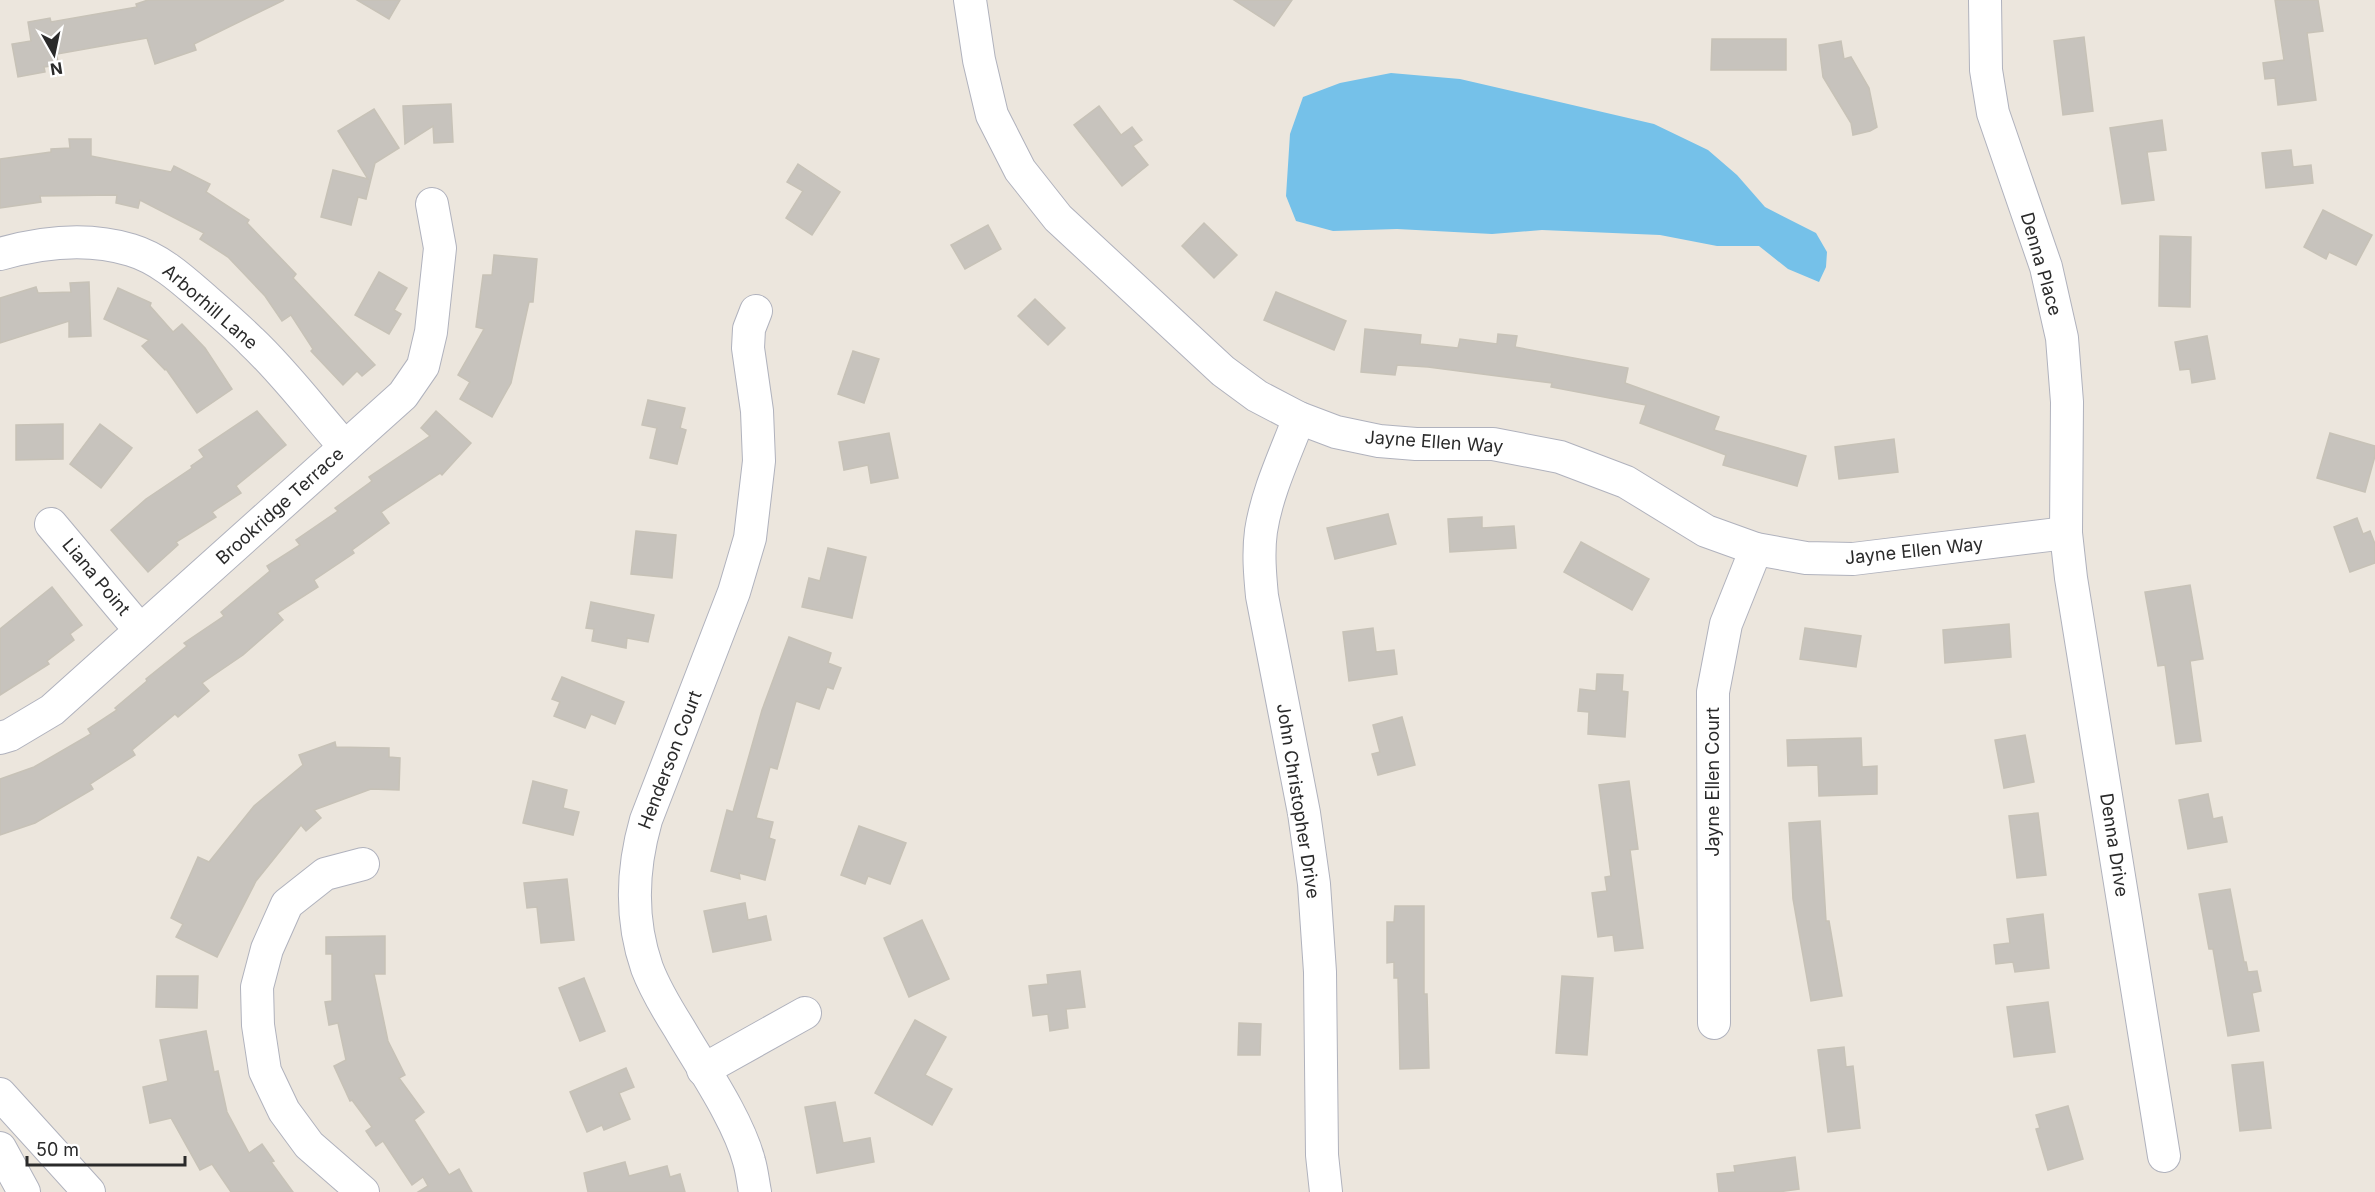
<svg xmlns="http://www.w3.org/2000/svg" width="2375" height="1192" viewBox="0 0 2375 1192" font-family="Inter,sans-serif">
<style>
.water{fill:#75c1e9}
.building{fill:#c7c3bd;stroke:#c7c2b7;stroke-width:1.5}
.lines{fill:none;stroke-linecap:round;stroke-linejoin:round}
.minor-casing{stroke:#b0b2bd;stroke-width:34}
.minor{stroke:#fff;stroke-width:32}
.labels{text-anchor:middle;stroke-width:5;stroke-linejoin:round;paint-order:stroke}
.street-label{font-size:18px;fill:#2a2a2a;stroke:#fff}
</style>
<rect width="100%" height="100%" fill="#ece6dd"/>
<path class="water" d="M1391,73L1460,79L1654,124L1708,150L1737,175L1765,207L1816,233L1827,252L1826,267L1819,282L1788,269L1759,246H1717L1660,235L1542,230L1492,234L1397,229L1333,231L1296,221L1286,196L1290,134L1303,97L1340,83Z"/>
<g class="building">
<path d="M148,0H284L194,44L196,50L155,64L147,38L57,54L58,65L44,67L45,72L18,77L12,44L31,41L28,22L50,18L51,22L137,7L136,4Z"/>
<path d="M357,0H400L389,19Z"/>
<path d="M1234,0H1292L1274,26Z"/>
<path d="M2275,0H2318L2323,31L2307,33L2316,100L2278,105L2275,78L2265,79L2263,63L2284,60Z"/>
<path d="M2084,37L2093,111L2063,115L2054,41Z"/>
<path d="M1712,39H1786V70H1711Z"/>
<path d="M1841,41L1844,59L1851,57L1869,88L1877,127L1870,131L1853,135L1851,123L1823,77L1819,45Z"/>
<path d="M451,104L453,142L434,143L433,126L405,144L403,106Z"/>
<path d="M1099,106L1121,135L1132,127L1142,140L1133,146L1148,165L1122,186L1074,125Z"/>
<path d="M374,109L399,148L375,163L366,199L358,197L351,225L321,217L333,170L368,179L338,131Z"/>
<path d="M2162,120L2166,150L2147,152L2154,200L2122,204L2110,128Z"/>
<path d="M69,139H91V156L171,172L174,166L210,184L206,192L249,220L247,223L296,274L293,278L375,365L362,376L357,371L343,385L311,351L313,349L291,315L282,321L265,296L228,257L200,239L204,233L140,200L138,208L116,203L117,195L40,196L41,202L0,208V159L51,152V149L70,148Z"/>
<path d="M2291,150L2293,167L2311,165L2313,183L2266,188L2262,153Z"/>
<path d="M798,164L840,192L812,235L786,218L803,191L787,182Z"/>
<path d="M2323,210L2372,235L2356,265L2329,252L2326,259L2304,247Z"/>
<path d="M1204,223L1237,255L1214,278L1182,246Z"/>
<path d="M988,225L1001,249L965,269L951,245Z"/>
<path d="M2160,236L2191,237L2190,307L2159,306Z"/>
<path d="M494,255L537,259L533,302H529L511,383L492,417L460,399L470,382L458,375L484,329L476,327L483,275H492Z"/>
<path d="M379,272L407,288L394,310L401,314L389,334L355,315Z"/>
<path d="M89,282L91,336L69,337V321L0,343V298L36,287L38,293L71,292L70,283Z"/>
<path d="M118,288L151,303L150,306L173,332L182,324L205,348L232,389L197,413L166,369L165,370L142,346L149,340L104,319Z"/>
<path d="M1276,292L1346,321L1334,350L1264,320Z"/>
<path d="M1035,299L1065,328L1048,345L1018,316Z"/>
<path d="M1365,329L1421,335L1420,344L1458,348L1460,339L1497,344L1498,334L1517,336L1515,347L1628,368L1625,383L1719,417L1714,430L1806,456L1797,486L1723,465L1726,455L1640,423L1646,405L1551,387L1552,383L1428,367L1397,365L1395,375L1361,372Z"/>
<path d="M2207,336L2215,379L2192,383L2190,369L2180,370L2175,342Z"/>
<path d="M853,351L879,359L864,403L838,394Z"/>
<path d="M648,400L685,408L680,428L686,430L677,464L650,458L657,428L642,425Z"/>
<path d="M257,411L286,445L236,486L241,493L212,512L216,517L176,542L178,545L148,572L111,530L146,499L192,468L191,466L204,457L199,450Z"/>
<path d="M436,411L471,443L442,475L440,473L381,512L389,523L352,550L354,553L314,580L318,587L277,613L283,620L243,655L202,683L209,691L178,717L175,714L132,750L135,755L90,784L93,789L35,823L0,835V779L34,767L91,734L88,729L117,710L115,708L147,681L146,679L187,646L184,643L224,616L221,612L270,571L267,566L300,545L296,540L338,511L335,508L372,481L369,477L430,436L421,428Z"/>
<path d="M63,424V459L16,460V425Z"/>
<path d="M100,424L132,448L101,488L70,464Z"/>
<path d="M889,433L898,478L871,483L868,465L844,470L839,442Z"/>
<path d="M2330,433L2375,446V456L2365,492L2317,478Z"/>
<path d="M1894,439L1898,472L1839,479L1835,447Z"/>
<path d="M1388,514L1396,544L1335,559L1327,528Z"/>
<path d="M1482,517V528L1514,526L1516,548L1450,552L1448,519Z"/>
<path d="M2357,518L2363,534L2370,531L2375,544V563L2350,572L2334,527Z"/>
<path d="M636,531L676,535L672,578L631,574Z"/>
<path d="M1581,542L1649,579L1632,610L1564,572Z"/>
<path d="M828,548L866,557L852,618L802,607L809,578L820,581Z"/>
<path d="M2190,585L2203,659L2190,661L2201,741L2176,744L2165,665L2158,666L2145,592Z"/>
<path d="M52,587L82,625L70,634L74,640L47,661L49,664L0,695V629Z"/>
<path d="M591,602L654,615L648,642L627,638L626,648L592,641L594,629L586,628Z"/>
<path d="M2009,624L2011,657L1945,663L1943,630Z"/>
<path d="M1373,628L1376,652L1394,650L1397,674L1349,681L1343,632Z"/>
<path d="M1805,628L1861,636L1856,667L1800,659Z"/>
<path d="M789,637L831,653L828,663L841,668L833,689L827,687L819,709L796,701L777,769L770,767L756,818L773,822L769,838L775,840L765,880L739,873L740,879L711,871L727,810L733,812L762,710Z"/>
<path d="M1597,674L1623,675L1622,691L1628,692L1625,737L1588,734L1589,712L1578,711L1580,689L1596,691Z"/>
<path d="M562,677L624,702L615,724L591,714L585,728L554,716L560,702L552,699Z"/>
<path d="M1402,717L1415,765L1378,775L1372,754L1380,752L1373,725Z"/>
<path d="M2025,735L2034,782L2004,788L1995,740Z"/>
<path d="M1861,738L1862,767L1877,766V794L1819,796L1818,765L1788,766L1787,740Z"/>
<path d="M335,742L336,747L389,748V757L400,758L399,790L371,789L314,810L321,818L306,831L301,825L256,881L217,957L176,937L183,924L171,918L198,857L209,862L254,806L303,765L299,755Z"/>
<path d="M533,781L567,790L563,808L579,812L573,835L523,823Z"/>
<path d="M1629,781L1638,849L1630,850L1643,948L1615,951L1613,935L1598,937L1592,893L1607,891L1605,877L1611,876L1599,785Z"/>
<path d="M2208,794L2213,819L2222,817L2227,842L2188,849L2179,800Z"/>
<path d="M2038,813L2046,875L2017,878L2009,816Z"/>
<path d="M1820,821L1826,921H1829L1842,996L1811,1001L1793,899L1789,823Z"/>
<path d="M859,826L906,843L890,884L868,876L865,884L841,875Z"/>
<path d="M567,879L574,940L541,943L537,907L527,908L524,883Z"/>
<path d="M2230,889L2244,962H2246L2248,972L2257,971L2261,991L2252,993L2259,1031L2228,1036L2213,949H2209L2199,894Z"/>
<path d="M745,903L748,920L766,916L771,940L713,952L704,911Z"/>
<path d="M1395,906H1424V994H1427L1429,1068L1400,1069L1398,978H1394V962L1387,963V922H1394Z"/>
<path d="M2043,914L2049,968L2015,972L2013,962L1996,964L1994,945L2010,943L2007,919Z"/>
<path d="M922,920L949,979L909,997L884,938Z"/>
<path d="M385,936V974H374L388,1041L405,1075L399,1078L424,1112L414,1120L449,1175L459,1169L472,1192H418L428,1186L423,1177L412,1185L383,1141L376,1146L366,1131L372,1127L352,1100L350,1101L334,1066L346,1060L338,1023L329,1025L325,1002L332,1001V954H326V937Z"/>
<path d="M1080,971L1085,1007L1066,1009L1068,1028L1050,1031L1048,1014L1033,1016L1029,986L1048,984L1047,975Z"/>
<path d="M157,976H198L197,1008L156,1007Z"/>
<path d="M1562,976L1593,978L1587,1055L1556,1053Z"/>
<path d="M584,978L605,1031L580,1041L559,988Z"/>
<path d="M2048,1002L2055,1052L2014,1057L2007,1007Z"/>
<path d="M915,1020L946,1037L925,1075L952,1089L932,1125L875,1093Z"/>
<path d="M1239,1023L1261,1024L1260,1055H1238Z"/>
<path d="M206,1031L214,1072L218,1071L227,1112L249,1153L262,1144L274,1161L271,1162L293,1192H231L212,1164L200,1170L171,1118L150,1123L143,1087L168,1081L160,1040Z"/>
<path d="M1844,1047L1846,1067L1853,1066L1860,1128L1828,1132L1818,1050Z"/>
<path d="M2263,1062L2271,1128L2240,1131L2232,1065Z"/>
<path d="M626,1068L634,1087L619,1093L630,1119L604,1130L602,1125L587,1132L570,1092Z"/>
<path d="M835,1102L843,1143L870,1138L874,1162L817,1173L805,1107Z"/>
<path d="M2068,1106L2083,1159L2048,1170L2036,1129L2040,1128L2036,1115Z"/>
<path d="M1795,1157L1799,1189L1778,1192H1719L1717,1174L1735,1172L1734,1166Z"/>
<path d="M625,1162L629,1176L667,1166L670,1177L680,1174L685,1192H588L584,1173Z"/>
</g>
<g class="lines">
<defs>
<g id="minor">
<path d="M970,0L979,60L992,115L1020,170L1058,218L1223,371L1257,396L1299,418L1336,432L1379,441L1416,444H1493L1560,457L1626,482L1706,531L1756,549L1806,558L1853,559L2066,533"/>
<path d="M1985,0L1986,70L1993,113L2046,267L2062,338L2067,402L2066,533L2071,578L2164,1156"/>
<path d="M0,254C42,242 89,237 131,250C161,259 184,281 207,301C222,314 237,327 251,341C285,373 314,412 345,447"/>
<path d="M1299,418C1285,455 1267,492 1261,531C1258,553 1260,575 1262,596L1304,813L1314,884L1320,972L1322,1155L1326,1192"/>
<path d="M51,524L140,630"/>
<path d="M0,738L10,735L52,710L403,395L423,366L431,332L440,248L432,204"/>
<path d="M1714,1023L1713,692L1726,624L1756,549"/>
<path d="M703,1070L805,1013"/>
<path d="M0,1094L89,1192"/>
<path d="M0,1148L24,1192"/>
<path d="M363,1192L309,1145L284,1111L265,1071L258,1025L257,987L267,949L287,904L325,874L363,864"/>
<path d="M755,1192C753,1182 752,1171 749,1161C738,1119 701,1066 679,1028C667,1009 655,989 647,968C630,919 632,869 646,820L734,592L750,538L759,461L757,411L748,348L749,329L756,311"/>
</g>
</defs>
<use href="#minor" class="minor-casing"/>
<use href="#minor" class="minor"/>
</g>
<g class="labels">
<g class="street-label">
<text transform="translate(2041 264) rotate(74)" y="6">Denna Place</text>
<text transform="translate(210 307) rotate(41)" y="6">Arborhill Lane</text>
<text transform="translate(1434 442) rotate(4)" y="6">Jayne Ellen Way</text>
<text transform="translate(280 506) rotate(-42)" y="6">Brookridge Terrace</text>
<text transform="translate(1914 551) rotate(-6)" y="6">Jayne Ellen Way</text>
<text transform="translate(96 577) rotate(50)" y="6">Liana Point</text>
<text transform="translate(670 760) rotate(-69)" y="6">Henderson Court</text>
<text transform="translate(1713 782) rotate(-90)" y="6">Jayne Ellen Court</text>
<text transform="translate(1298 801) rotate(81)" y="6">John Christopher Drive</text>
<text transform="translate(2114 845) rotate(81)" y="6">Denna Drive</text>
</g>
</g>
<g transform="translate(54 54) rotate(171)" stroke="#ffffff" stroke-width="4.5" paint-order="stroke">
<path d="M0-4.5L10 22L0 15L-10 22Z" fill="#2a2a2a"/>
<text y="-9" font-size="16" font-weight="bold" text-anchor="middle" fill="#2a2a2a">N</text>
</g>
<path d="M27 1156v9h158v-9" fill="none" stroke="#2a2a2a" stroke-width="3"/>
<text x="36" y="1156" font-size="18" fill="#2a2a2a" stroke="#ffffff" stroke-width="4.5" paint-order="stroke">50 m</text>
</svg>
